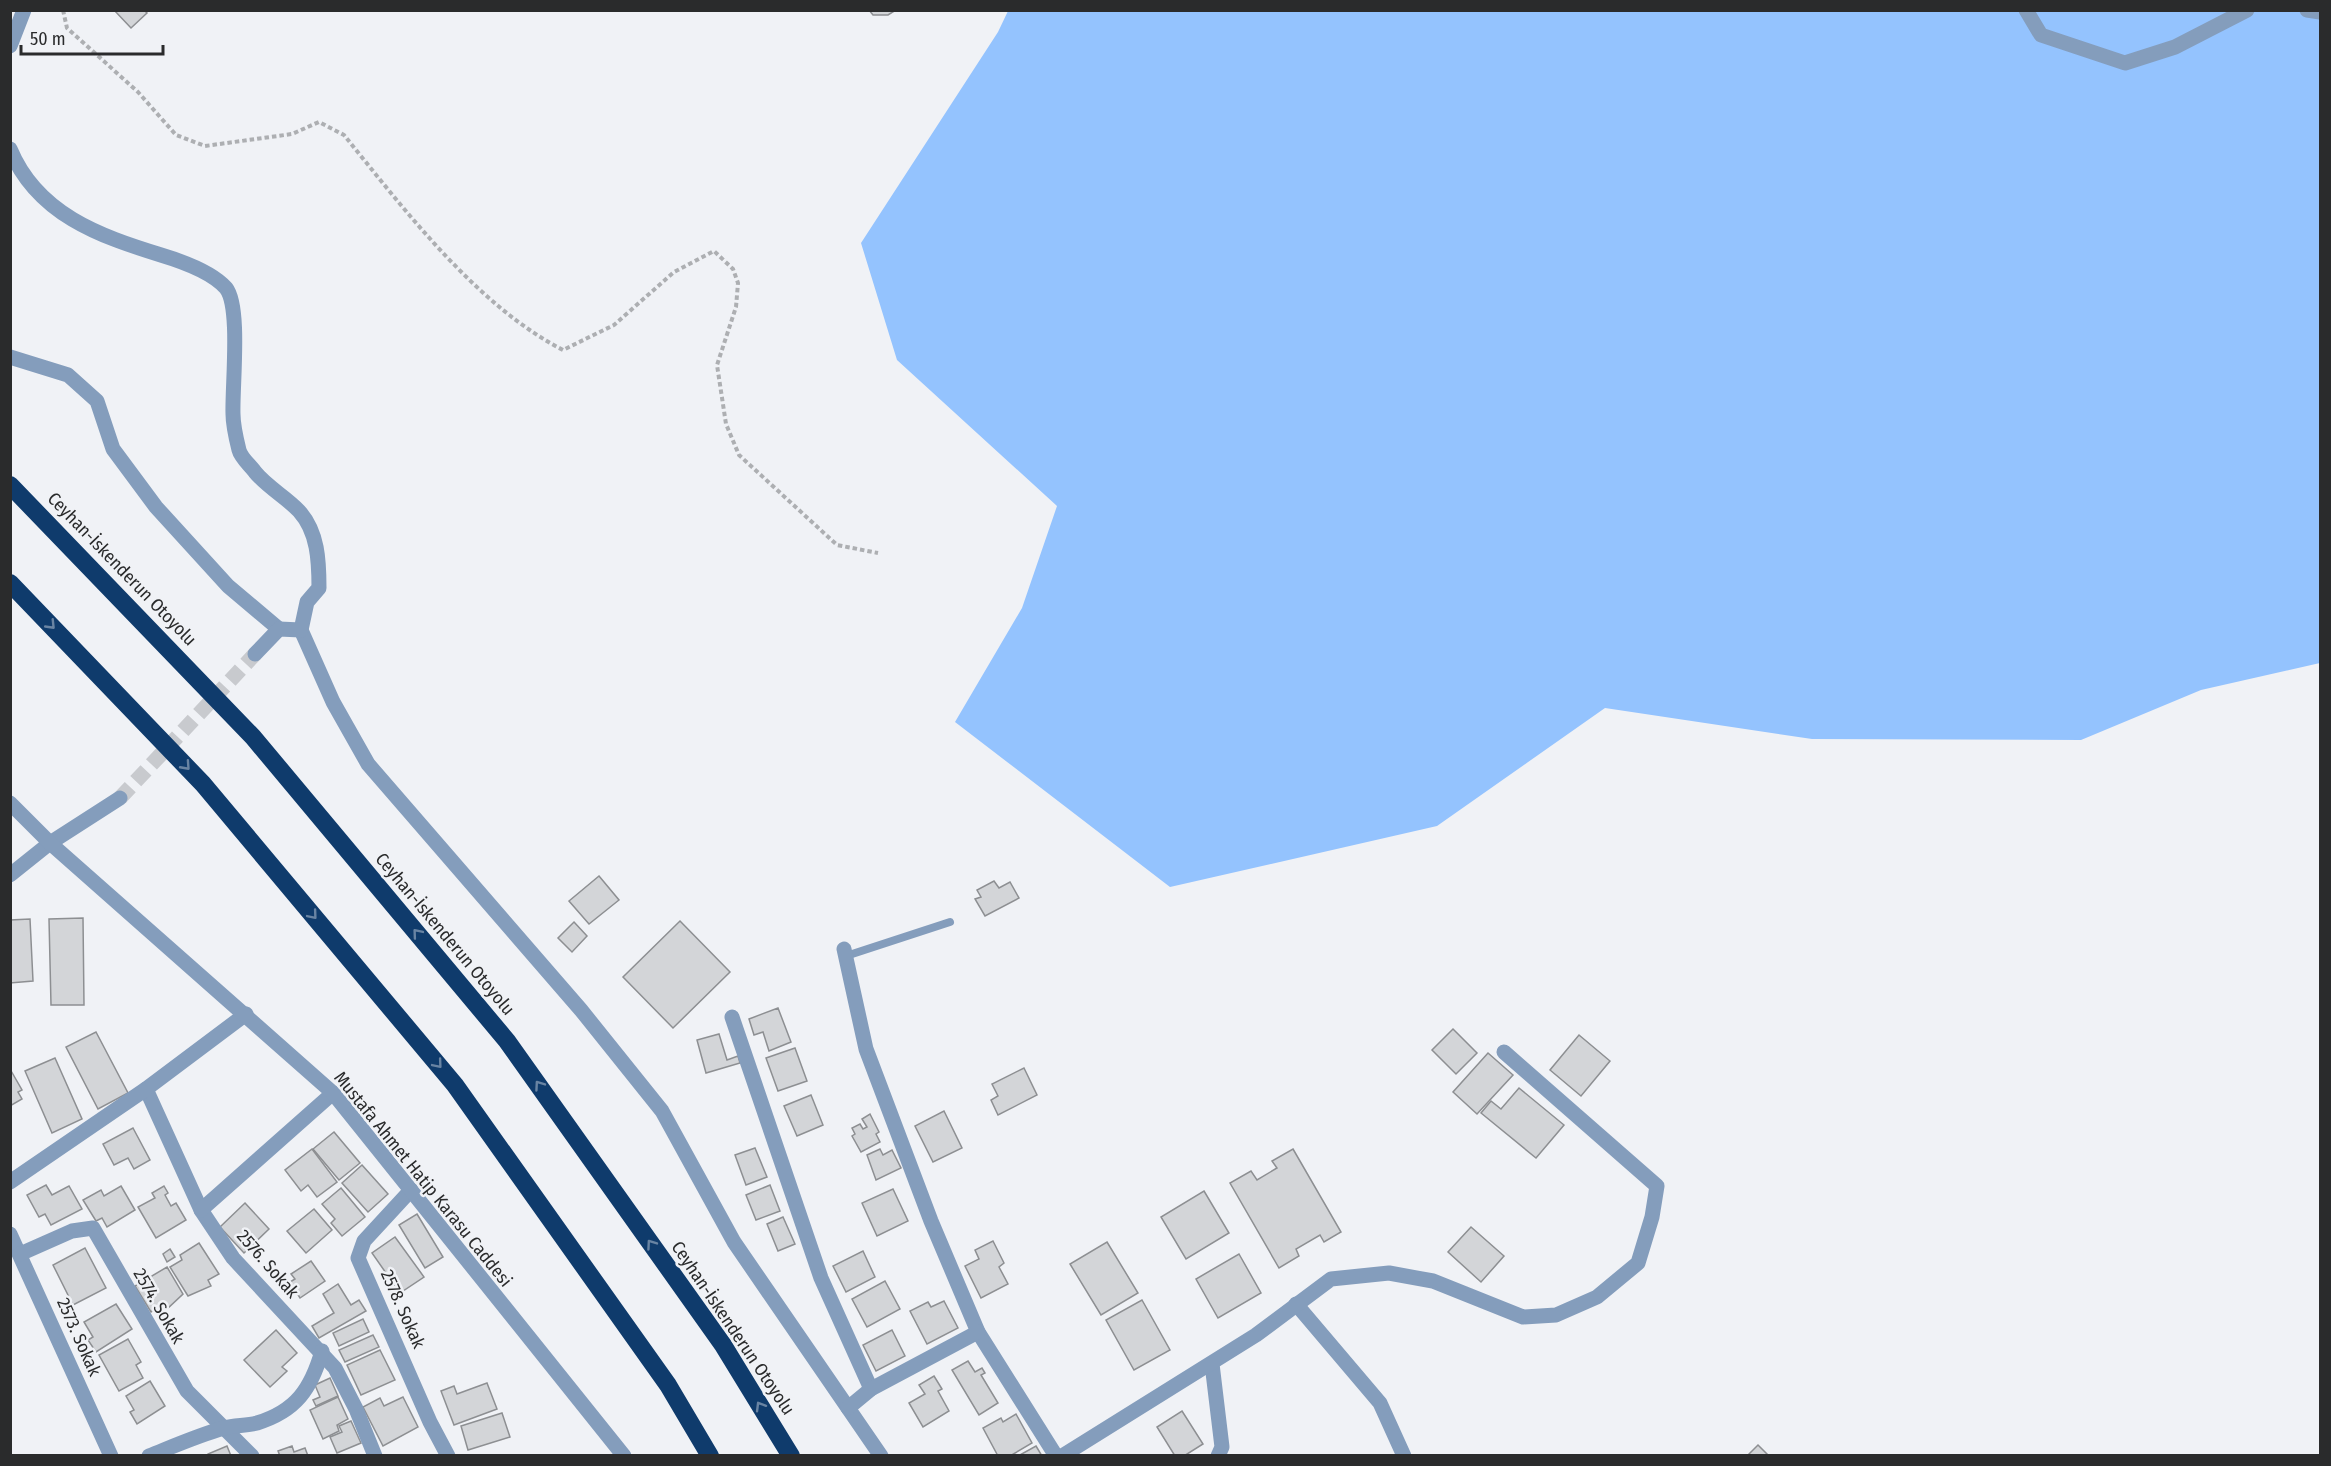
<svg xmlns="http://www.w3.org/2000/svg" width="2331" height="1466" viewBox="0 0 2331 1466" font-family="'Fira Sans Condensed',sans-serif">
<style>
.forest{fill:#94c3fe}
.building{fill:#d3d5d8;stroke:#8d8f92;stroke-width:1.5}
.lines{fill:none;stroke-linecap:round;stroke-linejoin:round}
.minor-tunnel{stroke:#c8cace;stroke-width:15;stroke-dasharray:15 8;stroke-linecap:butt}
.path{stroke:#adafb2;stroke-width:4;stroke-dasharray:4.5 3;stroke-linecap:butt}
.service{stroke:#849dbc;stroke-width:8}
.minor{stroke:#849dbc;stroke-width:15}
.tertiary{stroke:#849dbc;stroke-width:15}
.motorway{stroke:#0f3b6c;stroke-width:18}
.oneway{stroke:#6984a3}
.labels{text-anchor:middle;stroke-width:5;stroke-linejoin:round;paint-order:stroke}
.street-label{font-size:18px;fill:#2a2b2c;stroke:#f0f2f6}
</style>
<rect width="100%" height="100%" fill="#f0f2f6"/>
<path class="forest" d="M1008,11H2320V663L2201,690L2081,740L1812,739L1605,708L1437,826L1170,887L955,722L1022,608L1057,506L897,360L861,243L998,32Z"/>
<g class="building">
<path d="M114,10H144L147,13L131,28Z"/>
<path d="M869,10H896L888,15H873Z"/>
<path d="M599,876L619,900L589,924L569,901Z"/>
<path d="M994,881L999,888L1010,882L1019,898L985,916L975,899L981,897L977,890Z"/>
<path d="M83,918L84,1005H51L49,919Z"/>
<path d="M30,919L33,981L10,983V920Z"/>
<path d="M680,921L730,972L673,1028L623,977Z"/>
<path d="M574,922L587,936L572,952L558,938Z"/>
<path d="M778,1008L791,1042L769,1051L763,1032L754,1035L749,1019Z"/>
<path d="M1453,1029L1477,1053L1456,1074L1432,1050Z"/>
<path d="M96,1032L128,1093L98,1109L66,1047Z"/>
<path d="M719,1034L727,1060L738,1056L740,1063L706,1073L697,1040Z"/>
<path d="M1579,1035L1610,1061L1581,1096L1550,1070Z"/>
<path d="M795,1048L807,1081L778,1091L766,1058Z"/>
<path d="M1488,1053L1513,1075L1477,1114L1453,1092Z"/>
<path d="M55,1058L82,1119L52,1133L25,1071Z"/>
<path d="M1024,1068L1037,1095L998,1115L991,1100L998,1096L992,1084Z"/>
<path d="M10,1069L22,1090L18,1092L22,1099L10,1106Z"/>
<path d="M1519,1088L1564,1125L1536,1158L1481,1113L1491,1101L1501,1109Z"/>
<path d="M811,1095L823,1125L797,1136L784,1106Z"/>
<path d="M944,1111L962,1148L933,1162L915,1126Z"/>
<path d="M870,1114L879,1132L876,1134L880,1142L861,1152L852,1136L855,1134L852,1128L860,1124L863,1129L867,1127L862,1119Z"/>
<path d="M133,1128L150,1160L134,1169L128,1158L114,1165L103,1144Z"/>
<path d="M334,1132L360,1163L339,1180L313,1149Z"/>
<path d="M755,1148L767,1177L746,1185L735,1155Z"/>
<path d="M312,1149L337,1182L317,1197L308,1185L301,1191L285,1170Z"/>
<path d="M880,1149L883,1155L892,1150L901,1168L876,1180L867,1155Z"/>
<path d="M1293,1149L1341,1232L1324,1242L1320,1235L1296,1249L1299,1256L1279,1268L1230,1183L1251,1171L1257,1180L1277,1168L1272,1161Z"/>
<path d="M362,1165L388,1194L368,1212L342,1183Z"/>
<path d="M46,1185L52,1195L69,1186L82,1209L51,1225L45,1214L39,1217L27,1195Z"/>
<path d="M770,1185L780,1211L756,1220L746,1195Z"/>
<path d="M121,1186L135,1210L107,1227L102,1218L96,1221L83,1200L101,1190L104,1196Z"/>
<path d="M164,1186L168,1193L165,1195L171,1206L176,1203L186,1220L156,1238L138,1207L155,1198L152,1193Z"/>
<path d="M341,1188L365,1217L342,1236L331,1223L335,1219L322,1204Z"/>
<path d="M893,1189L908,1221L877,1236L862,1203Z"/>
<path d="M1204,1191L1229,1233L1186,1259L1161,1217Z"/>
<path d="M245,1203L269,1229L244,1253L220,1227Z"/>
<path d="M314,1209L332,1230L306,1253L287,1231Z"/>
<path d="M417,1214L443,1257L425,1268L399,1225Z"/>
<path d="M783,1217L795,1244L778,1251L767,1224Z"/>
<path d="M1471,1227L1504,1256L1481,1282L1448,1252Z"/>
<path d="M395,1237L424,1277L400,1293L372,1253Z"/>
<path d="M993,1241L1004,1263L999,1267L1008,1284L981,1298L965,1266L979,1259L975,1250Z"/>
<path d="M1107,1242L1138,1293L1101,1315L1070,1264Z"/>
<path d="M199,1243L219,1274L208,1280L211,1286L188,1296L170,1267L182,1260L180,1255Z"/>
<path d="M85,1248L106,1288L73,1305L53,1265Z"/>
<path d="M170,1249L175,1257L167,1262L163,1254Z"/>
<path d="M863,1251L875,1277L846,1292L833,1266Z"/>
<path d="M1239,1254L1261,1293L1218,1318L1196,1279Z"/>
<path d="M311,1261L325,1281L300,1298L290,1282L295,1279L291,1274Z"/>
<path d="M167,1267L183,1294L167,1309L164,1304L151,1312L135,1286Z"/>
<path d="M885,1281L900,1309L867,1327L852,1299Z"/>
<path d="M338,1284L351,1305L359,1300L366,1311L319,1338L312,1326L334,1313L323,1294Z"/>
<path d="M1142,1300L1170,1350L1134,1370L1106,1320Z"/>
<path d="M944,1301L958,1328L927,1344L910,1311L928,1302L931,1307Z"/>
<path d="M116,1304L132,1329L96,1352L88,1340L93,1337L84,1322Z"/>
<path d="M363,1319L369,1332L339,1346L333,1333Z"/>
<path d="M276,1330L297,1353L282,1367L287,1371L270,1387L244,1360Z"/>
<path d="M892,1330L905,1356L876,1371L863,1345Z"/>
<path d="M373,1335L379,1347L345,1362L339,1350Z"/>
<path d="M128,1339L141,1362L136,1365L143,1378L119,1391L99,1355Z"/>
<path d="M380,1350L395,1380L361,1395L347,1365Z"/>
<path d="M968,1361L975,1372L982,1368L985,1373L981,1375L998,1403L979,1415L952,1370Z"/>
<path d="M934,1376L942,1389L938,1391L949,1411L923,1427L909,1403L925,1394L919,1385Z"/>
<path d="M330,1378L338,1396L316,1406L313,1400L320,1397L315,1385Z"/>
<path d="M150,1381L165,1406L137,1424L130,1412L134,1410L126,1396Z"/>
<path d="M487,1383L497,1409L454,1425L441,1391L454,1386L457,1394Z"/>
<path d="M338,1397L348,1419L337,1425L339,1431L323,1439L310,1410Z"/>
<path d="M403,1397L418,1427L383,1446L363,1407L380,1398L384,1406Z"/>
<path d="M1182,1411L1203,1444L1184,1456H1175L1157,1427Z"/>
<path d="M502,1413L510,1437L468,1450L461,1426Z"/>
<path d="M1016,1414L1032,1443L1010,1456H998L983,1428L1001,1418L1003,1422Z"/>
<path d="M351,1421L361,1443L337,1453L330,1437L342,1432L339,1426Z"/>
<path d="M1758,1445L1769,1456H1747Z"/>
<path d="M227,1446L231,1456H208V1454Z"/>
<path d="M292,1446L294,1452L305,1448L308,1456H280L278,1451Z"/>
<path d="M1036,1446L1042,1456H1018Z"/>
</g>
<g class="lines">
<path class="minor-tunnel" d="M120,798L255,654"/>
<path class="path" d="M63,10L67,28L138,92L176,135L205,146L292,134L319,122L344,135C404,209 477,306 563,350L614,325L674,272L714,251L733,269L738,283L736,307L717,365L726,424L739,455L837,545L878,553"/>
<path class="service" d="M846,956L950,922"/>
<g class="minor">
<path d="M2026,10L2041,35L2125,63L2175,47L2247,10"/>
<path d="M2307,10L2320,12"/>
<path d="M10,357L68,375L97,401L113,449L156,507L228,586L279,629"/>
<path d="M301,630L333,702L368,764L581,1010L662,1111L734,1242L881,1456"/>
<path d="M10,875L50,843L120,798"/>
<path d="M844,949L866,1049L931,1221L978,1332L1056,1456"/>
<path d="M732,1017L821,1278L871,1389"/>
<path d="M146,1089L201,1210L233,1258L335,1368L356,1409L375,1456"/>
<path d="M10,1182L146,1089L246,1014"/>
<path d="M411,1190L364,1241L358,1258L430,1422L448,1456"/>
<path d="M201,1210L333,1093"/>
<path d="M10,1234L111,1456"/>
<path d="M20,1254L72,1231L93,1228L187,1391L252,1456"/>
<path d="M1296,1304L1380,1403L1404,1456"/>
<path d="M1212,1364L1222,1447L1218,1456"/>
<path d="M848,1408L871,1389L978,1332"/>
<path d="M149,1456C174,1446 199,1435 224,1428C235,1425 246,1426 257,1423C296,1411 311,1389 322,1351"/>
<path d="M1062,1456L1256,1335L1331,1279L1389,1273L1433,1281L1523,1317L1556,1315L1597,1297L1638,1263L1652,1217L1657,1186L1504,1052"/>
</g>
<g class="tertiary">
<path d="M10,46L24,10"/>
<path d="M10,149C37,214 99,236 161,255C181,261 211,271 226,288C241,307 232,386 233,414C233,425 236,438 239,450C241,458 250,465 255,472C267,487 286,497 299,511C318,532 319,561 319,588L307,602L301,630L279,629L255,654"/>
<path d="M10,803L50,843L333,1093L624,1456"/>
</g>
<g class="motorway">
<path d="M10,485L253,737L507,1041L723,1345L791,1456"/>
<path d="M10,583L203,784L455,1085L668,1385L710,1456"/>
</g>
</g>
<defs><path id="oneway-chevron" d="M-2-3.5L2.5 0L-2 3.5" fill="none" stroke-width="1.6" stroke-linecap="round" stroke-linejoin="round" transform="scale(1.5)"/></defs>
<g class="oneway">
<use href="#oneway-chevron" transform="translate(51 625) rotate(46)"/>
<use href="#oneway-chevron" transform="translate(186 766) rotate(48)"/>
<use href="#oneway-chevron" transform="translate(313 915) rotate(50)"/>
<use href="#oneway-chevron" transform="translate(417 933) rotate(-130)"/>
<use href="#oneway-chevron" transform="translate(438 1064) rotate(50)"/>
<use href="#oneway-chevron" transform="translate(539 1085) rotate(-125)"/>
<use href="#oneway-chevron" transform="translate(651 1244) rotate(-125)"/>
<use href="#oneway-chevron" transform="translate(760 1406) rotate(-121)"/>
</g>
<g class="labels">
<g class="street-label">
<text transform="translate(122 569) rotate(46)" y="6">Ceyhan-İskenderun Otoyolu</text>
<text transform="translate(445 934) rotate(50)" y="6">Ceyhan-İskenderun Otoyolu</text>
<text transform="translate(423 1179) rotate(51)" y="6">Mustafa Ahmet Hatip Karasu Caddesi</text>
<text transform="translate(268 1264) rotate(49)" y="6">2576. Sokak</text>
<text transform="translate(159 1306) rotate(60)" y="6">2574. Sokak</text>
<text transform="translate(403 1309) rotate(66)" y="6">2578. Sokak</text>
<text transform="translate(733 1328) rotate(56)" y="6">Ceyhan-İskenderun Otoyolu</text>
<text transform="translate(79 1337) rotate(66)" y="6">2573. Sokak</text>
</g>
</g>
<rect width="2331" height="1466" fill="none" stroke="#2a2b2c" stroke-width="24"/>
<path d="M21 45v9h142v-9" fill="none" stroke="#2a2b2c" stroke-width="3"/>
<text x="30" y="45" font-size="18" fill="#2a2b2c" stroke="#f0f2f6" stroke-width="4.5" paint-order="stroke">50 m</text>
</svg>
